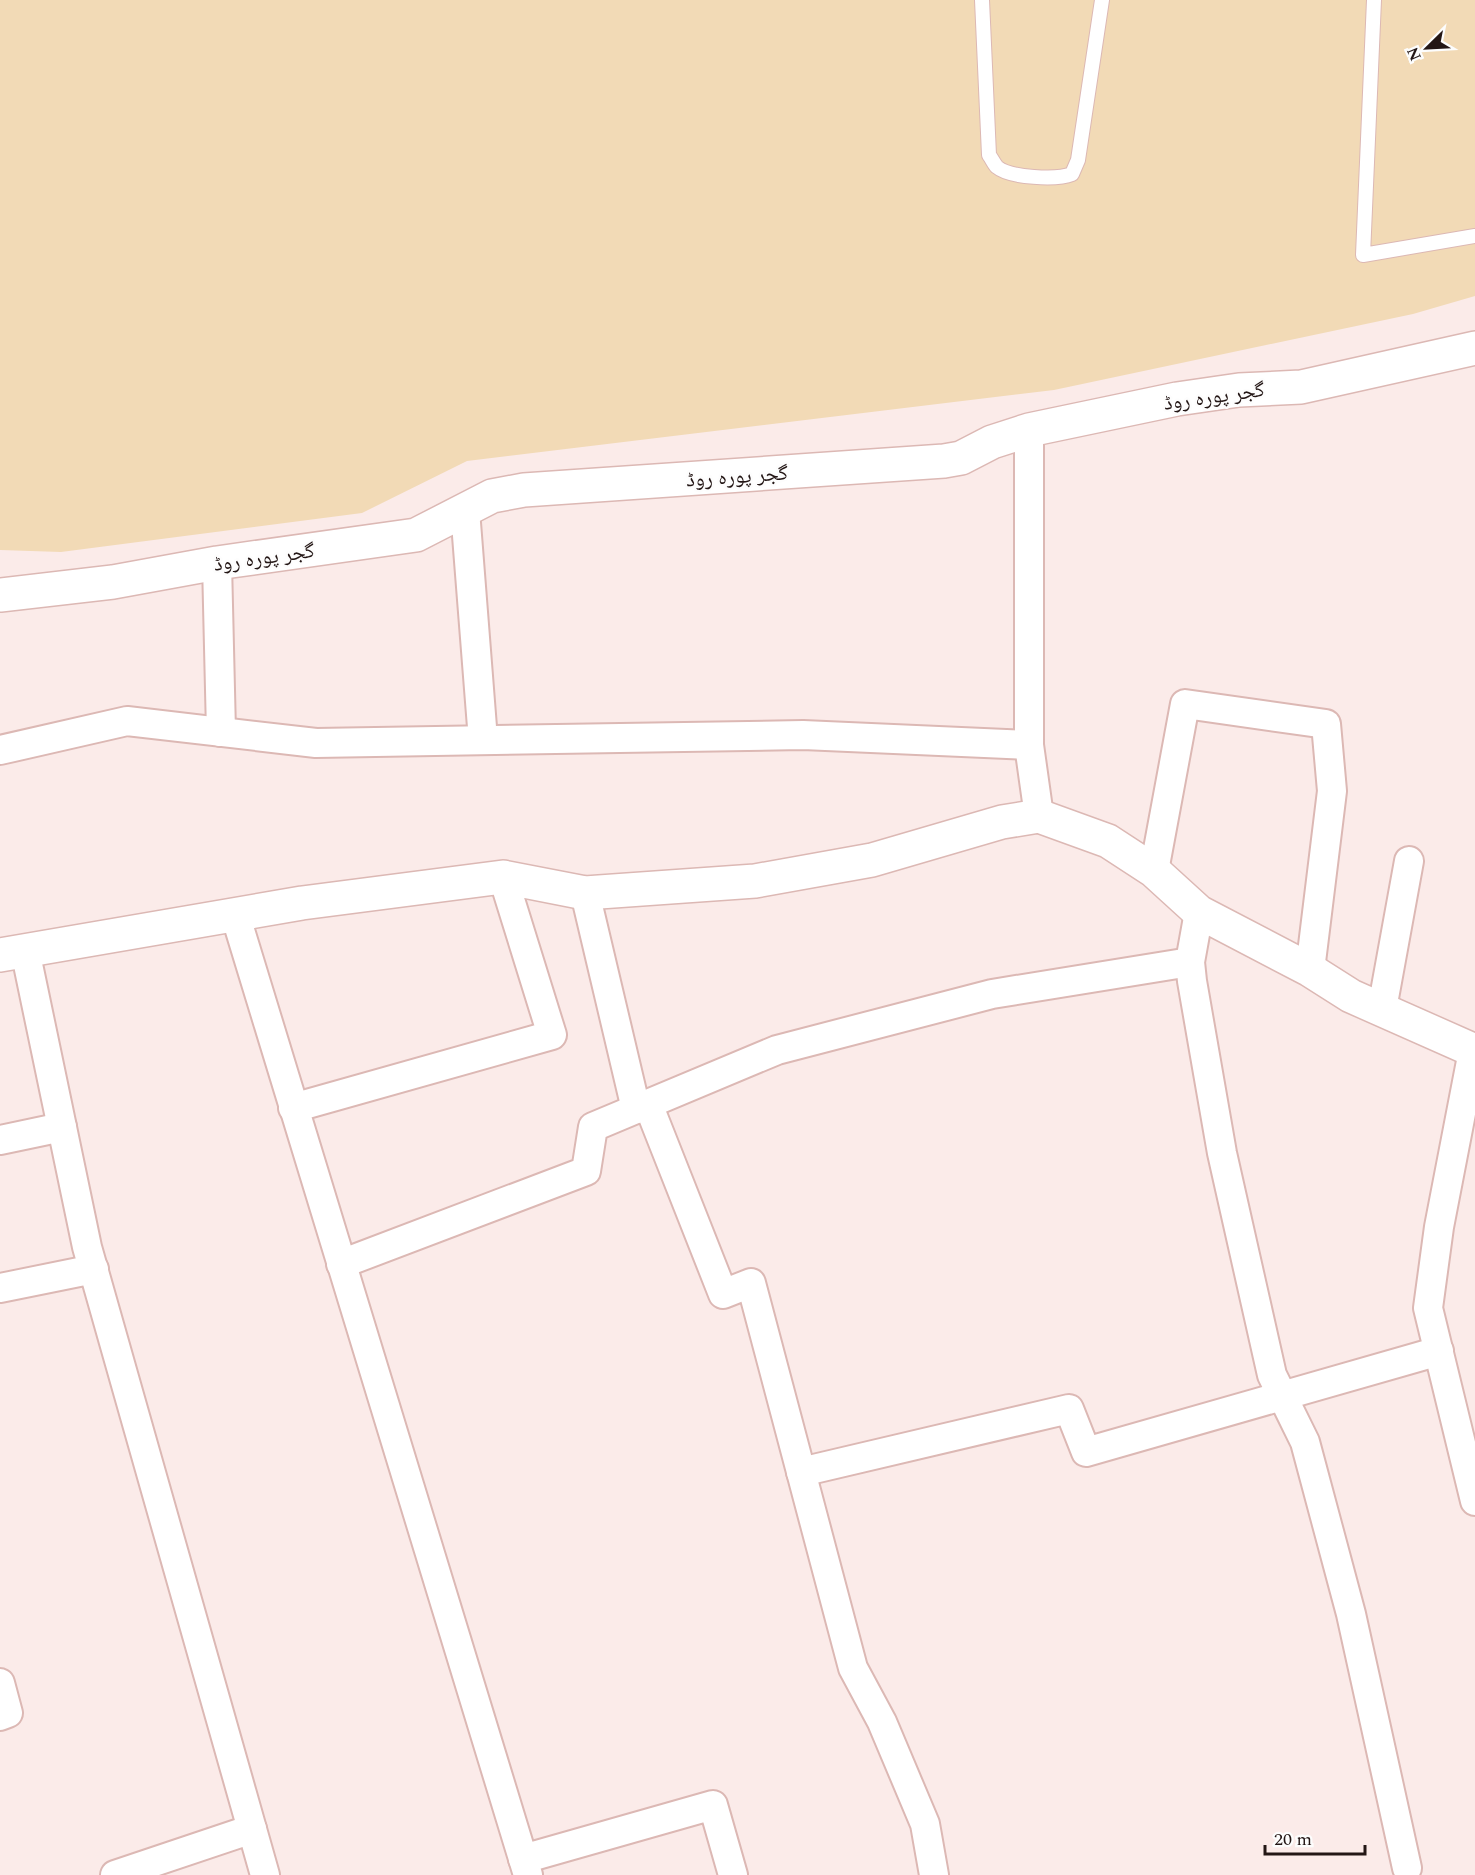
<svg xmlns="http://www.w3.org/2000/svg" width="1475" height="1875" viewBox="0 0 1475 1875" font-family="Spectral,'Noto Naskh Arabic',serif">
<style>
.green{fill:#f2dab6}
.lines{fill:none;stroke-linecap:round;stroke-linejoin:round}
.lane-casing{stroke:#dcb8b4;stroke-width:16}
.street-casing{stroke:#dcb8b4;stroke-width:32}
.secondary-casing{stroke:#dcb8b4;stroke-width:36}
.lane{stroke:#fff;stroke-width:14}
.street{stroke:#fff;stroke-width:28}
.secondary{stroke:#fff;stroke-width:33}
.labels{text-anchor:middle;stroke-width:5;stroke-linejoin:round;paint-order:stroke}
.street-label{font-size:21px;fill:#231615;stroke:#fdfdfd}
</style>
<rect width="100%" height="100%" fill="#fbebe9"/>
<path class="green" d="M0,0H1475V296L1413,314L1054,390L467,461L362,513L61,552L0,550Z"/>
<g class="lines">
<defs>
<g id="lane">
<path d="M982,0L989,155C992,159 994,164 997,167C1010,178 1057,180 1072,174L1078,160L1102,0"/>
<path d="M1374,0L1363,255L1475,236"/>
</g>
<g id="street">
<path d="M1029,430V745L1039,816"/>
<path d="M465,510L483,740"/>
<path d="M217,563L221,732"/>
<path d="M0,750L127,721L316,743L803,735L1029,745"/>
<path d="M1154,871L1185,704L1326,724L1332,791L1310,970"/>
<path d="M585,893L636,1109"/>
<path d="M1199,912L1190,962L1192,981L1222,1153L1272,1375L1305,1442L1351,1614L1407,1868"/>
<path d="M235,914L528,1875"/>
<path d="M25,950L87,1247L265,1875"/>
<path d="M1382,1009L1409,861"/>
<path d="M1473,1051L1439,1227L1428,1308L1475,1501"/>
<path d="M648,1104L723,1294L751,1283L853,1668L882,1722L925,1824L934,1875"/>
<path d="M293,1108L552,1035L503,877"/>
<path d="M0,1140L62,1127"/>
<path d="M341,1264L586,1171L593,1127L777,1050L992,994L1190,962"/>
<path d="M0,1288L94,1269"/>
<path d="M801,1472L1069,1409L1086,1452L1439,1351"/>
<path d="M0,1683L8,1713L0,1716"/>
<path d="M523,1859L713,1805L733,1875"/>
<path d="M115,1875L252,1829"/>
</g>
<g id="secondary">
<path d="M0,595L113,582L217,563L416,535L492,496L524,490L944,461L961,458L992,442L1029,430L1177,399L1239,390L1301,387L1475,348"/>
<path d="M0,955L302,903L503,877L585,893L755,881L872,860L1002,822L1039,816L1108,841L1154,871L1199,912L1310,970L1351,996L1475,1051"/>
</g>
</defs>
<use href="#lane" class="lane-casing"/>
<use href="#street" class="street-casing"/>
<use href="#secondary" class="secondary-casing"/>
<use href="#lane" class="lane"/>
<use href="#street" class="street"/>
<use href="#secondary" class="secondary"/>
</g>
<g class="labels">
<g class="street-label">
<text transform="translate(1214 396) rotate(-8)" y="7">گجر پورہ روڈ</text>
<text transform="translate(737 476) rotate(-4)" y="7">گجر پورہ روڈ</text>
<text transform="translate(264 557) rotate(-8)" y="7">گجر پورہ روڈ</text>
</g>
</g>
<g transform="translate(1427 48) rotate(246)" stroke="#fdfdfd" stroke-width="4.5" paint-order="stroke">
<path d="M0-4.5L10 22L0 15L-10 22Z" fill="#231615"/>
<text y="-9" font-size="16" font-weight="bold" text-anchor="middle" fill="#231615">N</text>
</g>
<path d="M1265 1845v9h100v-9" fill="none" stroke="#231615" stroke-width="3"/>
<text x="1274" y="1845" font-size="18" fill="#231615" stroke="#fdfdfd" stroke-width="4.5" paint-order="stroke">20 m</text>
</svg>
